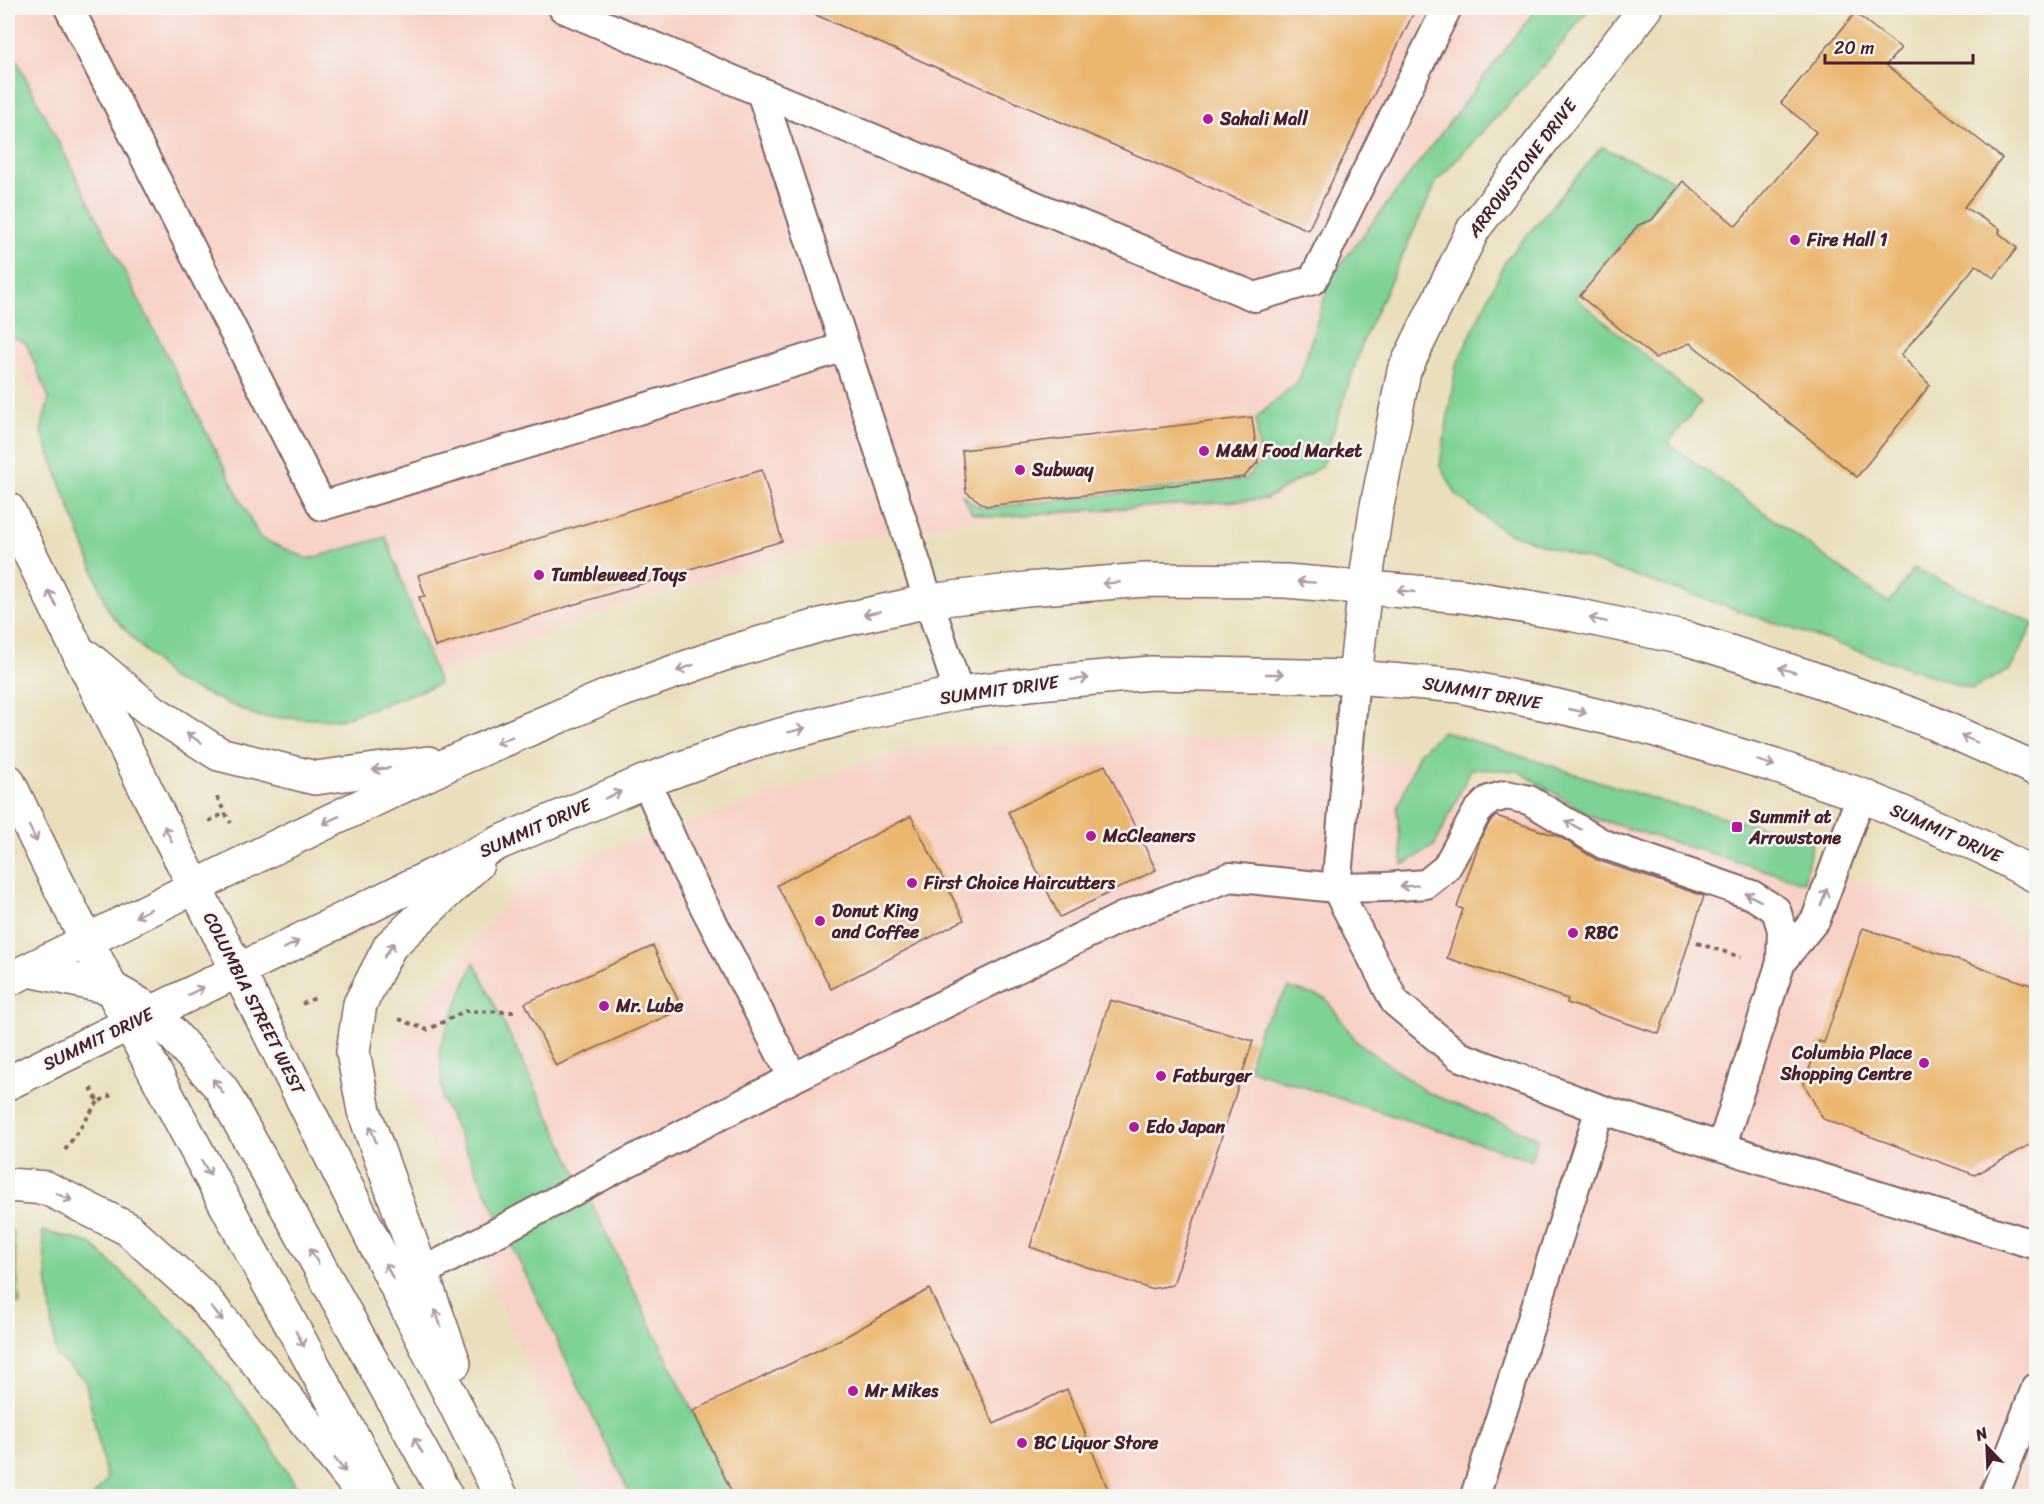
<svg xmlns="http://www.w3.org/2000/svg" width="2044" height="1504" viewBox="0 0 2044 1504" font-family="Sriracha,sans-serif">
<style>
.built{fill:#f7d1c6}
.grass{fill:#7ed295;stroke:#647860;stroke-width:1.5}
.building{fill:#ebb66e}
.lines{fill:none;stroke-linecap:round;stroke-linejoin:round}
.lane-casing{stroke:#82625e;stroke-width:32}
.street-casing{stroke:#82625e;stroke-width:36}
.secondary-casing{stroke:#82625e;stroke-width:36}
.path{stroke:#82625e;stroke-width:4;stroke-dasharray:4.5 4.5;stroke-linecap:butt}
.lane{stroke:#fff;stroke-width:28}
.street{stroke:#fff;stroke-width:33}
.secondary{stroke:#fff;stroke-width:33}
.oneway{stroke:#ae9aa0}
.poi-dot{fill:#b5179e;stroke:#f6f6f2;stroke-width:2}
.labels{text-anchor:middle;stroke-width:5;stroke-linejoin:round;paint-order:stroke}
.poi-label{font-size:18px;font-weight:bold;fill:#4a1f2b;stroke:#f6f6f2;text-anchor:start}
.street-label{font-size:18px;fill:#4a1f2b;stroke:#f6f6f2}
</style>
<rect width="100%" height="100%" fill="#f6f6f2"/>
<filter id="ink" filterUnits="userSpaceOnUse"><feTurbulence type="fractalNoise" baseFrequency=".0167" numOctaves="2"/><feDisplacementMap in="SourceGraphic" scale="12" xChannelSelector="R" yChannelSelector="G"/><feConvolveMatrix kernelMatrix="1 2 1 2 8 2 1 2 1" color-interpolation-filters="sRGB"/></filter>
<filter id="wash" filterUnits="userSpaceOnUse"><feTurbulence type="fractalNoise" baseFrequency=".008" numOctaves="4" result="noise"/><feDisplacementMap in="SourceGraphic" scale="24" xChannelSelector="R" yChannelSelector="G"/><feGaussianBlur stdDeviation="1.35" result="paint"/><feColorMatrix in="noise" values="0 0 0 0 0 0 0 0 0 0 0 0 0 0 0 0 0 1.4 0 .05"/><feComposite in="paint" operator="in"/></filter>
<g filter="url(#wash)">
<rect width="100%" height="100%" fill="#eadfbc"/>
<g class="built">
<path d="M8,8H1558L1458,131L1315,403L1296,487L1263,506L978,520L837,542L644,597L461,666L330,708L68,465L8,344Z"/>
<path d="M1289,735L1985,914L2036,944V1496H585L389,1051L524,878L907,749Z"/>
</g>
<g class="grass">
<path d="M1537,8H1590L1547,62L1437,181L1364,338L1322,466L1266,499L993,517L972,513L962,494L975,505L987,508L1246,479L1260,462L1256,418L1299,380L1331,277Z"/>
<path d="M8,43L260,538L309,559L386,537L439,684L340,720L260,717L171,679L109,612L41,431L49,398L26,343L8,335Z"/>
<path d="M1602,147L1675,181L1575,297L1701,402L1668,443L1889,603L1914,568L2034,623L2010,670L1971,689L1505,532L1457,496L1440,465L1456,366L1506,260Z"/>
<path d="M1443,731L1663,802L1813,839L1804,882L1597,819L1518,771L1471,769L1435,845L1403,865L1397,809L1419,753Z"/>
<path d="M474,962L734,1496H631L442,1099L440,1046Z"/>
<path d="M1289,988L1325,998L1357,1042L1426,1092L1538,1138L1531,1160L1248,1069L1260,1027Z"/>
<path d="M8,1224L13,1233L20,1304L8,1306Z"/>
<path d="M42,1231L90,1243L189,1336L260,1427L302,1496H93L107,1480L85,1380L56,1355Z"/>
</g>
<g id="blocks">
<g class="building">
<path d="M800,8H1416L1308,230Z"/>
<path d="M1855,13L1901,48L1886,65L2002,158L1964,207L2000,229L1999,233L2017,248L1994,278L1976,265L1901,355L1930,385L1857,477L1690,343L1655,358L1580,296L1638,225L1652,220L1683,181L1736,226L1816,132L1781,103Z"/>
<path d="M1252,417L1258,462L1244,477L986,506L966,492L962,450Z"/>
<path d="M762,470L782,541L435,647L419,597L425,596L418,575Z"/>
<path d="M1105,765L1156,870L1060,917L1008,812Z"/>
<path d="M911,816L964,920L831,989L777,885Z"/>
<path d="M1496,816L1560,837L1597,860L1704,896L1659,1034L1567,1003L1568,999L1447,958L1463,909L1457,907L1480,840L1490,822Z"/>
<path d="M1863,928L2037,987V1141L1975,1175L1823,1119L1804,1084L1819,1041L1824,1043Z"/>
<path d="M653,946L682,1009L556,1066L525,1003Z"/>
<path d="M1110,1000L1253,1041L1173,1285L1150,1289L1030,1247Z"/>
<path d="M929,1289L994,1424L1067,1389L1111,1497H734L693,1411L845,1337Z"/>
</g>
</g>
</g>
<g filter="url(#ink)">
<use href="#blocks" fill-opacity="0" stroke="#82625e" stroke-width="1.5"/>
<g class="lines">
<defs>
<g id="lane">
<path d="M69,8L322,506L845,347"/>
<path d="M563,8L761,92L1255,297L1313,280L1447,8"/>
<path d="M761,92L959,693"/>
<path d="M1355,677L1336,888L1395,1002L1459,1056L1600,1109L2036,1245"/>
<path d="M646,781L685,869L793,1078"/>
<path d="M1781,962L1816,919L1861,795"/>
<path d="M423,1272L617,1168L793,1078L1122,917L1230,877L1336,888L1385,887L1426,884L1446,868L1477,812L1489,800L1507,795L1529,800L1603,844L1752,895L1776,910L1782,930L1781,962L1722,1145"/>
<path d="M1475,1496L1600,1109"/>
<path d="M1994,1496L2036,1388"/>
</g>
<path id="street" d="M1365,586L1376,511L1404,371L1474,228L1646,8"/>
<g id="secondary">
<path d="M8,509L170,838L264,1022L501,1496"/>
<path d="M87,657L149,709L219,754L315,778L428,763"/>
<path d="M1355,677L1365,586"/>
<path d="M8,781C124,1024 256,1260 385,1496"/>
<path d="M29,970L111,988L153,1012L221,1088L446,1496"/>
<path d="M8,980L269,850L459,759L612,694L721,655L824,624L929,601L1026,589L1145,580L1286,581L1463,596L1575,615L1688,639L1806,676L1924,719L2036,769"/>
<path d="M8,1083L501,842L646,781L751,743L855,715L959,693L1038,683L1151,673L1355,677L1460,686L1557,706L1646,727L1775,766L1861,795L1982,847L2036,876"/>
<path d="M8,1185L46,1188L128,1229L202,1296L281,1391L365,1496"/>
<path d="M454,1363L364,1111L353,1052L360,1004L390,946L477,864"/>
</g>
</defs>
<use href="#lane" class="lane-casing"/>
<use href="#street" class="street-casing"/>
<use href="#secondary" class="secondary-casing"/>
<g class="path">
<path d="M217,797L225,813"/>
<path d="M209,821L225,813L231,823"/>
<path d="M1697,943L1741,957"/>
<path d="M302,1004L317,997"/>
<path d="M399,1019L427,1030L465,1011L515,1012"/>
<path d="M91,1088L98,1102L111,1095"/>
<path d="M65,1150L98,1102"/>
</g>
<use href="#lane" class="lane"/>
<use href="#street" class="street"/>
<use href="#secondary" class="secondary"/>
</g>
<defs><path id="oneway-shaft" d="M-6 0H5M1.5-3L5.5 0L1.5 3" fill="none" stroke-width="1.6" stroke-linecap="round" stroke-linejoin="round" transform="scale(1.5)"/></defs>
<g class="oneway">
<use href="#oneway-shaft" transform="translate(1306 582) rotate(-176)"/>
<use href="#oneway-shaft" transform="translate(1111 583) rotate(176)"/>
<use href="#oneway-shaft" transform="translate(1406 591) rotate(-174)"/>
<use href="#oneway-shaft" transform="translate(52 598) rotate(-117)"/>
<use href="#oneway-shaft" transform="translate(872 613) rotate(168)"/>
<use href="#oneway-shaft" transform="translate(1598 620) rotate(-168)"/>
<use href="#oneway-shaft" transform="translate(685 668) rotate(160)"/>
<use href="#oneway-shaft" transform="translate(1787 670) rotate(-163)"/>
<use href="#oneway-shaft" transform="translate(1275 674)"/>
<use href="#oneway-shaft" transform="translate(1080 679) rotate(-5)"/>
<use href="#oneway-shaft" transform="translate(1578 711) rotate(13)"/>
<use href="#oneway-shaft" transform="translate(797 730) rotate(-15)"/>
<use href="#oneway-shaft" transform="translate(194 738) rotate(-147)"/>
<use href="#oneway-shaft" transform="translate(1969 739) rotate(-157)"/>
<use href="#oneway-shaft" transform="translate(504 740) rotate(157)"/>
<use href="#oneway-shaft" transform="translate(1766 763) rotate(17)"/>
<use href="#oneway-shaft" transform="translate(381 769) rotate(172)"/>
<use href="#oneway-shaft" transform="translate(613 795) rotate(-23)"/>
<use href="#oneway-shaft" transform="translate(331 820) rotate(155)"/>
<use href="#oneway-shaft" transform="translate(1573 825) rotate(-151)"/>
<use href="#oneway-shaft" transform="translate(33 834) rotate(64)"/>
<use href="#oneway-shaft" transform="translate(168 834) rotate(-116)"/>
<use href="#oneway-shaft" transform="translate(1409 886) rotate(176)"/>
<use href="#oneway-shaft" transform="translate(1753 897) rotate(-153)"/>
<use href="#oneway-shaft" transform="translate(1824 897) rotate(-70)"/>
<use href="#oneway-shaft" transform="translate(143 913) rotate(153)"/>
<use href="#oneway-shaft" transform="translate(291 945) rotate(-26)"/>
<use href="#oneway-shaft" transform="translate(389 950) rotate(-56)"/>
<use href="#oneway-shaft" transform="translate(196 991) rotate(-26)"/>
<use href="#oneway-shaft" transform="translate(218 1086) rotate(-127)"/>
<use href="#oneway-shaft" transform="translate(373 1134) rotate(-110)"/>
<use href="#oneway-shaft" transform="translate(206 1168) rotate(61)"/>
<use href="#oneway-shaft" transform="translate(64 1197) rotate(26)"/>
<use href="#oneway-shaft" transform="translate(314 1256) rotate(-119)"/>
<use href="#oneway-shaft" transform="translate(389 1271) rotate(-117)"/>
<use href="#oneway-shaft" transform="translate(217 1314) rotate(50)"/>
<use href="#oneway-shaft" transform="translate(438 1318) rotate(-109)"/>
<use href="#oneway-shaft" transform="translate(300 1339) rotate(61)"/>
<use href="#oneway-shaft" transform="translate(418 1445) rotate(-119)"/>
<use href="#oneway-shaft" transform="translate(340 1465) rotate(52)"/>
</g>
</g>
<g class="poi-dot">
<circle cx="1208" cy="119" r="6"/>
<circle cx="1795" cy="240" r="6"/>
<circle cx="1204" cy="451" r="6"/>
<circle cx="1020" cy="470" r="6"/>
<circle cx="539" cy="575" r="6"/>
<rect x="1731" y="821" width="12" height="12" rx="3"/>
<circle cx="1091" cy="836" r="6"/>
<circle cx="912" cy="883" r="6"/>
<circle cx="820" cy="921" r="6"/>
<circle cx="1573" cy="933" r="6"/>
<circle cx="604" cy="1006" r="6"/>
<circle cx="1924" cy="1063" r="6"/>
<circle cx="1161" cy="1076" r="6"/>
<circle cx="1134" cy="1127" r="6"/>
<circle cx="853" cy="1391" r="6"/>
<circle cx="1022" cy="1443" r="6"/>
</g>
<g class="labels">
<g class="poi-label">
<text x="1220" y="125">Sahali Mall</text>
<text x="1807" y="246">Fire Hall 1</text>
<text x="1216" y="457">M&amp;M Food Market</text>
<text x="1032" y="476">Subway</text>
<text x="551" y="581">Tumbleweed Toys</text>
<text x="1749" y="823">Summit at<tspan x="1749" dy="21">Arrowstone</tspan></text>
<text x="1103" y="842">McCleaners</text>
<text x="924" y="889">First Choice Haircutters</text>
<text x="832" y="917">Donut King<tspan x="832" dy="21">and Coffee</tspan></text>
<text x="1585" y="939">RBC</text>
<text x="616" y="1012">Mr. Lube</text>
<text x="1912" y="1059" text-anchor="end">Columbia Place<tspan x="1912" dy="21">Shopping Centre</tspan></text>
<text x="1173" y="1082">Fatburger</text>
<text x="1146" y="1133">Edo Japan</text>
<text x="865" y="1397">Mr Mikes</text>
<text x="1034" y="1449">BC Liquor Store</text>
</g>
<g class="street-label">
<text transform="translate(1522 168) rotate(-53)" y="6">ARROWSTONE DRIVE</text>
<text transform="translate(999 690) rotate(-8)" y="6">SUMMIT DRIVE</text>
<text transform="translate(1482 693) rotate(10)" y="6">SUMMIT DRIVE</text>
<text transform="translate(535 828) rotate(-24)" y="6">SUMMIT DRIVE</text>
<text transform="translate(1946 833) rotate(24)" y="6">SUMMIT DRIVE</text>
<text transform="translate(254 1003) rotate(63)" y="6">COLUMBIA STREET WEST</text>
<text transform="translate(98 1039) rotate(-26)" y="6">SUMMIT DRIVE</text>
</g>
</g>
<rect width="2044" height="1504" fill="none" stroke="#f6f6f2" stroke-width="30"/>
<g transform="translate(1987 1447) rotate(337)" stroke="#f6f6f2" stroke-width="4.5" paint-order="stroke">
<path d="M0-4.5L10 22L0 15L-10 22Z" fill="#4a1f2b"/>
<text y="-9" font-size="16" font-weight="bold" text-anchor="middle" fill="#4a1f2b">N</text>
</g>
<path d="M1825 54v9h148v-9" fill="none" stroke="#4a1f2b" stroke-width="3"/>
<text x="1834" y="54" font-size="18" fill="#4a1f2b" stroke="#f6f6f2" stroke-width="4.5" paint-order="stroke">20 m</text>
</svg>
